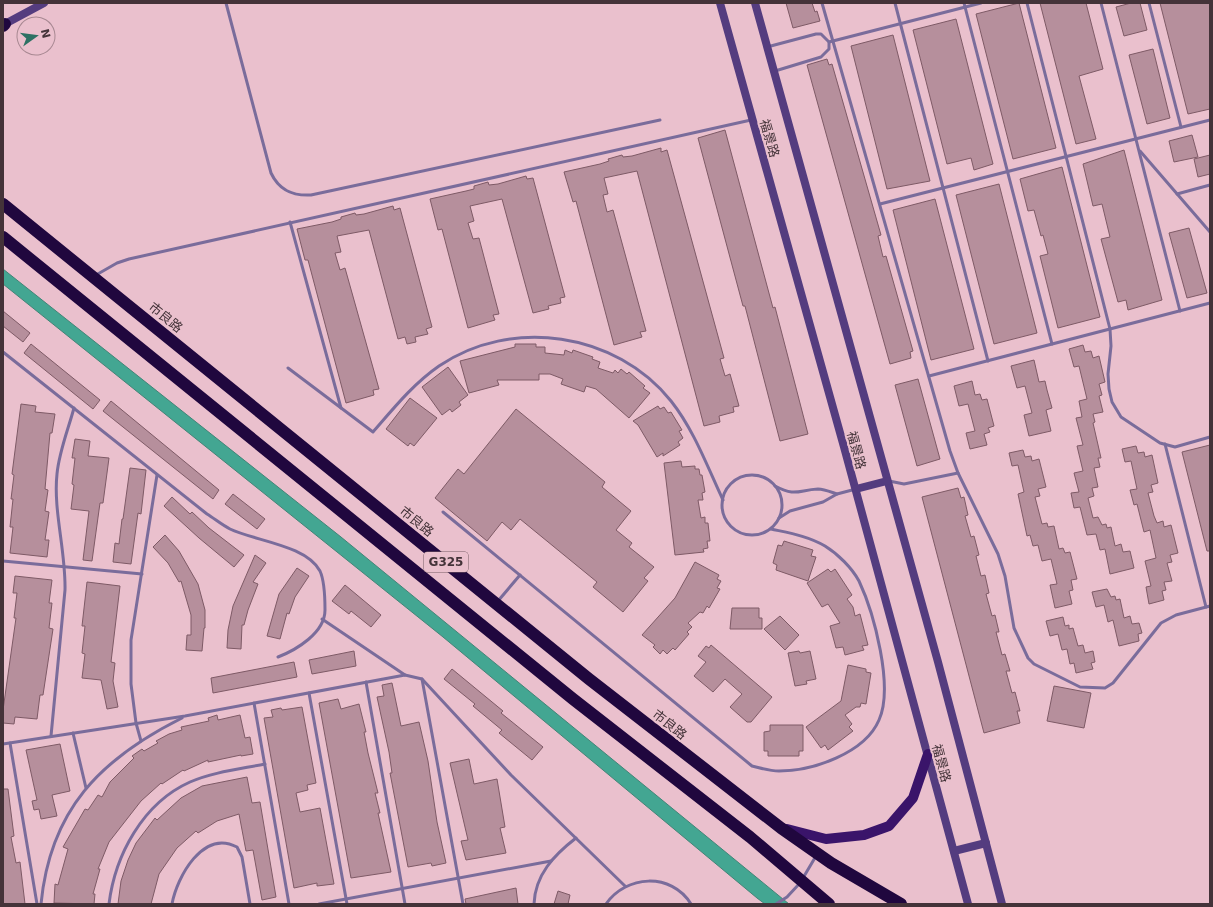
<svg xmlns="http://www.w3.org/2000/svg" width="1213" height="907" viewBox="0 0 1213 907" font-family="'DejaVu Sans','Noto Sans SC',sans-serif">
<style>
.water{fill:#43a692;stroke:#438477}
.building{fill:#b68f9c;stroke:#7e5a66}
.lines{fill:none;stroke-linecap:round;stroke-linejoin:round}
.lane{stroke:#7a6c9b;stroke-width:3}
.secondary{stroke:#543c7f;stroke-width:8}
.primary{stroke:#3a146a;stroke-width:10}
.highway{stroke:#20073e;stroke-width:12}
.labels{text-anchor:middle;stroke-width:4;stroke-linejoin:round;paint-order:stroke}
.shield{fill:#eac0cd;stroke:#765d65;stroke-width:1}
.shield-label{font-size:12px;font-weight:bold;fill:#443339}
.street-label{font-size:13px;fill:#443339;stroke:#eac0cd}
</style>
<rect width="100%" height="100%" fill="#eac0cd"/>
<path class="water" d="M3,269L341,537L789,904H765L757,898L443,637L3,284Z"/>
<g class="building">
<path d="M786,3H812L815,12L817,11L820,21L793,28Z"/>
<path d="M1019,3L1056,148L1013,159L976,14Z"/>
<path d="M1040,3H1086L1103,69L1079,76L1096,139L1076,144Z"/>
<path d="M1131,3H1140L1147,30L1124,36L1116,7Z"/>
<path d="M1160,3H1210V109L1188,114Z"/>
<path d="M956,19L993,164L974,170L971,158L947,164L913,30Z"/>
<path d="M893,35L930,181L887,189L851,46Z"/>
<path d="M1153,49L1170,118L1147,124L1129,55Z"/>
<path d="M827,59L829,65L832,64L881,235L878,236L883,257L886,256L913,351L910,352L911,358L890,364L807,65Z"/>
<path d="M725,130L773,308L775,307L808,434L780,441L745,306H743L698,138Z"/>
<path d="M1192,135L1198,157L1174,162L1169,141Z"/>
<path d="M661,148V152L667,150L724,358L720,359L725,376L730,374L739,406L733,407L734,412L719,416L720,422L704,426L637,171L604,178L608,194L603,195L607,212L613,210L646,331L640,332L642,337L614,345L576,201L573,202L564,172L600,164L609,161L608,159L622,155L623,157L632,156Z"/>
<path d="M1124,150L1162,300L1128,310L1126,300L1118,302L1101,239L1110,237L1102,204L1093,206L1083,164Z"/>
<path d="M1210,155V174L1198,177L1194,159Z"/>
<path d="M1062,167L1100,317L1058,328L1040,256L1048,254L1043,235L1041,236L1034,210L1028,211L1020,179Z"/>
<path d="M526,176L527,179L533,178L565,297L560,298L561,303L548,306L549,309L533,313L502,199L470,206L474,221L468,223L473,239L479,238L499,314L493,315L495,320L468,328L442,229L438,230L430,199L466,191L474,189V186L488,182L489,185L498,184Z"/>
<path d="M999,184L1037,333L994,344L956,195Z"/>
<path d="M935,199L974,349L931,360L893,210Z"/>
<path d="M393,206L394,210L400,208L432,327L426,329L428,334L415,337L416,342L407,344L405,337L398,339L369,230L337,236L341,252L335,253L340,270L345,268L379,389L373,390L374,395L346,403L308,260H305L297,229L332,222L341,219V217L355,213L356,215L364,214Z"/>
<path d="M1189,228L1207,293L1187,298L1169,233Z"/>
<path d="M3,311L30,333L23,342L3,326Z"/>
<path d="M31,344L100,400L93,409L24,353Z"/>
<path d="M515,344H536V347H545V353L564,355L565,350L572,353L573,350L593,357L592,359L600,362L598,368L613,373L615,370L618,373L621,369L627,374L629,372L645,386L643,388L650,393L629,418L596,389L586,386L584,392L561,384L563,379L550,374H539V380H497L499,385L469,393L460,361L515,347Z"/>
<path d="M1083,345L1085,352L1091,351L1093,358L1099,356L1105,382L1099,384L1102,395L1099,396L1103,412L1093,414L1095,422L1093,423L1101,458H1098L1100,467L1094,468L1098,487L1092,488L1094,496L1088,498L1093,518L1098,517L1102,525L1106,524L1107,528L1111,527L1115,546L1121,544L1123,552L1130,551L1134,568L1110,574L1105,549L1100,550L1096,534L1087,535L1080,507L1074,508L1071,493L1079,492L1074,473L1083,471L1077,446L1083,445L1076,418L1082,417L1079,401L1087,399L1079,366L1074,367L1069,349Z"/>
<path d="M1034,360L1039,382L1045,381L1047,390L1052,408L1046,410L1051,431L1029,436L1024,415L1032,413L1025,386L1017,388L1011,366Z"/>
<path d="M448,367L468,395L459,402L461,405L452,412L450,409L442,415L422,387Z"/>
<path d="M918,379L940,459L917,466L895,385Z"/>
<path d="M972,381L975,395L980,394L982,400L987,399L994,426L988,428L990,432L984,434L987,445L970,449L966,433L975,431L968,404L959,406L954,386Z"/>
<path d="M410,398L437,418L414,446L410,443L408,446L386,429Z"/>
<path d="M111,401L219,490L213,499L103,411Z"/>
<path d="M21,404L36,406L35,412L55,414L52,433H50L45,489L48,490L45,511L49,512L45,540H49L47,557L10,553L13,527H10L13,499H11L14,475L12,474Z"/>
<path d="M658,406L660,409L664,407L668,413L671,412L682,430L679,431L683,438L678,442L680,445L663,456V453L657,457L638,425L633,421Z"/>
<path d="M516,409L605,482L602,487L631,511L616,530L632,543L629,547L654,567L644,578L648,581L623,612L593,587L597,582L520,519L511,530L502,522L487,541L435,498L458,469L464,474Z"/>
<path d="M75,439L90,441L88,456L109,458L103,503H100L92,561L83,560L89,511L71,509L74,485L72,484L75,458H72Z"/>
<path d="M1210,445V551H1207L1182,452Z"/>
<path d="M1136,446L1138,453L1144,452L1145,457L1152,455L1158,483L1151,485L1153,492L1148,493L1154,516L1157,523L1163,521L1164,527L1171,525L1178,553L1170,555L1172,562L1167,563L1172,581L1164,582L1166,590L1162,591L1164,600L1149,604L1146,587L1151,586L1145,561L1156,558L1150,530L1144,532L1137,504L1134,505L1130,490L1137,489L1131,461L1125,462L1122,449Z"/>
<path d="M1023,450L1025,457L1031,456L1032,461L1039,459L1046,487L1038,489L1040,496L1035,497L1042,524L1047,523L1048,527L1054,526L1059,549L1063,548L1065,553L1070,552L1077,579L1071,580L1073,590L1069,591L1072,604L1055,608L1050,585L1057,584L1051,559L1042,561L1038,545L1033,546L1030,535L1027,536L1018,494L1024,492L1018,465L1012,466L1009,453Z"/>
<path d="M681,461L682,467L695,466V469H699L700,475H702L705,492L702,493L703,500H698L701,518L705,517V523H708L710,541H707L708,548L703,549L704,552L675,555L664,463Z"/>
<path d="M130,468L146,470L141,514L138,513L131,564L113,562L115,543L119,544L122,519H123Z"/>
<path d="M958,488L961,498L964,497L968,515L965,516L971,537L974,536L979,555L976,556L981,576L985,575L989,593L986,594L992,616L995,615L999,632H996L1002,655L1005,654L1010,671H1006L1012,693L1015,692L1020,711H1017L1020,723L984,733L922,497Z"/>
<path d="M233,494L265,519L257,529L225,504Z"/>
<path d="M172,497L190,514L192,512L209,528L244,555L234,567L199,538L164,506Z"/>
<path d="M165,535L179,551L198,584L205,610V628H204L202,651L186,650L187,635H191V615L181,581L179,582L168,563L153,547Z"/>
<path d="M784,541L813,550L811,556L816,557L808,581L776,570L777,565L773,563L778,545L782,546Z"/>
<path d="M255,555L266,563L253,582L258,584L248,610L244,625H242L241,649L227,648L228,630L233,606Z"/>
<path d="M695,562L719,575L717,579L721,581L717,588L720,589L709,608L707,606L703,613L700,612L688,623L692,627L687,632L689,634L675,650L673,648L667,654L663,650L660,654L653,647L655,645L642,635L675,598Z"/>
<path d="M297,568L309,576L295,597L289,614L287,613L280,639L267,636L279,594Z"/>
<path d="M828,569L831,572L835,569L852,595L847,599L853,607L855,616L860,614L868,645L862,646L864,650L845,655L843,647L836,648L830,626L840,623L828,604L822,607L807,583Z"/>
<path d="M15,576L52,580L49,603H52L49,628L53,629L43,695H40L37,719L15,717L14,724L3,723V710L16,618H14L17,593H13Z"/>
<path d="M87,582L120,586L111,662L115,663L113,681L118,707L107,709L101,680L82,678L85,654L82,653L85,626H82Z"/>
<path d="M345,585L381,615L371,627L351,611L349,614L332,601Z"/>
<path d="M1107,589L1111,597L1115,596L1116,600L1120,599L1124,618L1130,616L1132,624L1139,623L1142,633L1138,634L1139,641L1119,646L1113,620L1108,622L1104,605L1096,607L1092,592Z"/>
<path d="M732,608H759V618H762V629H730Z"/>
<path d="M780,616L799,635L785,650L764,629Z"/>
<path d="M1063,617L1065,626L1069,625V629L1073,628L1078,646L1083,645L1085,653L1093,651L1095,662L1091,663L1093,669L1076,673L1074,663L1070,664L1067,649L1062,650L1058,634L1050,636L1046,621Z"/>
<path d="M711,645L772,697L751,722H747L730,707L742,694L725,679L713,692L694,676L706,662L698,656L706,646L709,648Z"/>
<path d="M354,651L356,666L312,674L309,660Z"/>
<path d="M799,651L800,653L810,651L816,679L806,681L807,684L795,686L788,653Z"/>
<path d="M294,662L297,677L213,693L211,678Z"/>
<path d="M848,665L866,669V672L871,673L866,704L861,703L860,707H856L845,715L852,724L849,727L853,731L828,750L825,745L821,748L806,727L841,701Z"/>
<path d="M452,669L503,711L501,713L543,747L532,760L499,733L502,730L473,706L475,704L444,679Z"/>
<path d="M392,683L401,726L419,722L428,761L437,822L446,863L432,866L431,863L408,867L390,773H392L389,752L377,697L384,696L382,685Z"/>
<path d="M1054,686L1091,693L1084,728L1047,721Z"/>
<path d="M338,699L341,709L359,704L366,732H364L368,753L378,793H375L380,813H378L391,872L351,878L319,703Z"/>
<path d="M302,707L316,783L307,785L308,790L296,793L300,812L320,808L334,884L317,886V883L294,888L264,718L273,717L271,710L281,708L282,710Z"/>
<path d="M217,715L218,720L240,715L245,738L250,737L253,754L241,756V755L208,762V760L184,771L183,770L162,784L161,783L141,801L109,842L98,869H100L93,894H95L94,904L54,903L55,884L58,885L68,849L63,847L85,809L88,810L98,795L102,797L110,782L134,758L132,756L142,749L144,751L158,743L156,741L169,734L182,730L181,727L209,721L208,718Z"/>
<path d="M770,725H803V751H799V756H768V751H764V732L770,731Z"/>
<path d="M60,744L70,791L52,795L57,816L41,819L39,809L34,810L32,801L37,800L26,750Z"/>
<path d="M469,759L474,784L497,779L505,827L500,828L506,853L466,860L461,841L468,840L450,763Z"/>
<path d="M247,777L252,803L260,802L276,897L262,900L253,850L246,851L239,814L217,821L198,833L196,831L177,848L159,874L151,904H118L121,881L128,860L136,843L155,818L157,820L181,798L202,786Z"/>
<path d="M3,789H8L14,836L11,837L16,863L20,862L25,904H3Z"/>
<path d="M516,888L518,904H466L465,899Z"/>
<path d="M558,891L570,895L568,904H554Z"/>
</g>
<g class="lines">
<g class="lane">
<path d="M226,3L271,173C279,190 292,196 311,195L660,120"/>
<path d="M822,3L950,451L958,473L998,554L1005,576L1014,628L1028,658L1034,664L1080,687L1105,688L1113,683L1161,623L1176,615L1210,606"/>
<path d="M895,3L988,361"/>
<path d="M964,3L1052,344"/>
<path d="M1027,3L1110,329L1111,346L1108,374L1109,389L1112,402L1121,417L1160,443L1175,447L1210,437"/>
<path d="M1101,3L1180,311"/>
<path d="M1149,3L1181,127"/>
<path d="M829,42L981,3"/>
<path d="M767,47L816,34H821L829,42V49L821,57L775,71"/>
<path d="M1140,151L1210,232"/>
<path d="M1177,194L1210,185"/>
<path d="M880,204L1210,120"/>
<path d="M290,222L341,408"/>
<path d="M96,275L117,263L129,259L751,120"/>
<path d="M3,352L207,514C215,519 222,525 230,529C255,541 306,545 320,571C325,582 325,598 325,610C325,633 296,650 278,657"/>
<path d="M288,368L373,432C393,409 413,384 439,366C511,317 616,332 671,401C694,430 707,466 723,500"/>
<path d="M929,376L1210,303"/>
<path d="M1165,444L1206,607"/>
<circle cx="752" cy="505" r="30"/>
<path d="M889,481L904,484L958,473"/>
<path d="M775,486C796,497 798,490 818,489C824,489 831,492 837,494"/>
<path d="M443,512L752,766C761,768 769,771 779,771C813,771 865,753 879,720C894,687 874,613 859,581C852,568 838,554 825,546C808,536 789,533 771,529"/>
<path d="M779,518L790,511L823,502L837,494L856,489"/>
<path d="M3,561L142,574"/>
<path d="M498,601L520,575"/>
<path d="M322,619L405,675"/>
<path d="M422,679L463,904"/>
<path d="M366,682L405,904"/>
<path d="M309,693L347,904"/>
<path d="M254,703L289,904"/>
<path d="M73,733L86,788"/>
<path d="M51,736L65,590C66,552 53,510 57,474C59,452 68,430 74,408"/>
<path d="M141,741L136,723L131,684V640L157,475"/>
<path d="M10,743L37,904"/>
<path d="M3,744L185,716L405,675L422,679L511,775L625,886"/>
<path d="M803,878L816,856"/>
<path d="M41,904C50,810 100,759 182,718"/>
<path d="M109,904C115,855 143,803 190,782C213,772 240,769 265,764"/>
<path d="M172,904C177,877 203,829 237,847L242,857L250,904"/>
<path d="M319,904L551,861"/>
<path d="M534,904C535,875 554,855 576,838"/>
<path d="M606,904C626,875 671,872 691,904"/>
<path d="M776,904L787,897L800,883"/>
</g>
<g class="secondary">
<path d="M720,3L844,447L968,904"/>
<path d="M755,3L938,662L1002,904"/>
<path d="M3,25L44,3"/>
<path d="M856,489L887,481"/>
<path d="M954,851L986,843"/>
</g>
<path class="primary" d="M787,829L826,839L864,835L889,826L913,798L928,754"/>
<g class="highway">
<path d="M3,26L5,24"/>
<path d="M3,204L589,679L781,828L831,863L901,904"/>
<path d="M3,237L573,699L750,837L829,904"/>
</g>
</g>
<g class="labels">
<rect class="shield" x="424" y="552" width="44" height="20" rx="3"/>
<g class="shield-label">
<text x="446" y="566">G325</text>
</g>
<g class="street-label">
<text transform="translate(770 138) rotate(74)" y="5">福景路</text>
<text transform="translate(166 317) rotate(39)" y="5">市良路</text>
<text transform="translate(857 450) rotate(75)" y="5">福景路</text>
<text transform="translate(417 521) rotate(39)" y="5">市良路</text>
<text transform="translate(670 724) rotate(38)" y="5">市良路</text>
<text transform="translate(942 763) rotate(75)" y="5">福景路</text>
</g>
</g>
<rect width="1213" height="907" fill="none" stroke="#443339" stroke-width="8"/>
<g transform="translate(36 36) rotate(76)"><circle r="19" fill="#eac0cd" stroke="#a88892"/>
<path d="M0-3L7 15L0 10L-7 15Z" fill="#2e7164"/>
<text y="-6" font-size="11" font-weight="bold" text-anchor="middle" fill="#443339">N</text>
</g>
</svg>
